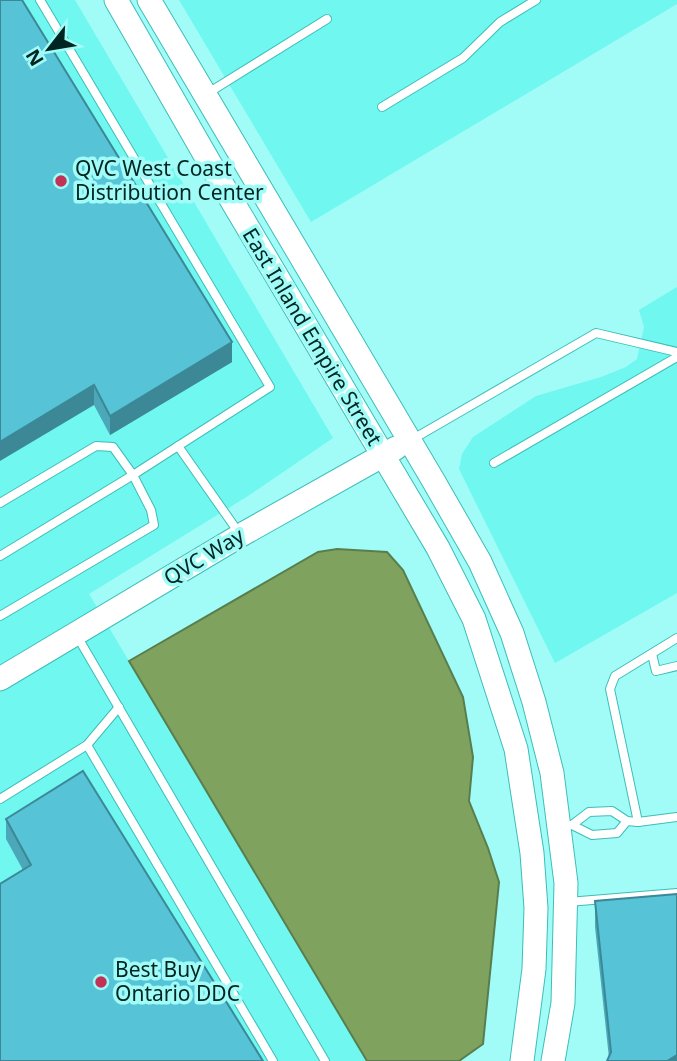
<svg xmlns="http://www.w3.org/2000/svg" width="677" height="1061" viewBox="0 0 677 1061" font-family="'Noto Sans',sans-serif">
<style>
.built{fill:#6ff7f0}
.water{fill:#7fa35f;stroke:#597e4d;stroke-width:2}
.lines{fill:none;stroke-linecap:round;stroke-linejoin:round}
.lane-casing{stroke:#3ebdb8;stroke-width:10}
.secondary-casing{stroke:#3ebdb8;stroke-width:25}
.lane{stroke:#fff;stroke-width:8}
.secondary{stroke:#fff;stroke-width:23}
.wall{fill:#4aa8b9}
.shaded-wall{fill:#3c8896}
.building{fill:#56c3d7;stroke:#3c8896;stroke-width:2}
.poi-dot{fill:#c23256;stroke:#a1fcf7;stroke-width:2.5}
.labels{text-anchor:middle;stroke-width:7;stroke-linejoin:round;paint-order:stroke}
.poi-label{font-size:21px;fill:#002624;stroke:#a1fcf7;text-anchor:start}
.street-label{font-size:21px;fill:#002624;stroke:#a1fcf7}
</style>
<rect width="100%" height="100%" fill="#a1fcf7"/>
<g class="built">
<path d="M0,0H75L333,438L248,496L89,594L367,1061H0Z"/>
<path d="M179,0H677V4L311,222Z"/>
<path d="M677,287V593L555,663L459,469L462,454L473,437L536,396L601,377L626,367L637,359L644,327L639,310Z"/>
</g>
<path class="water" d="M337,549L387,552L403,570L463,697L473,757L469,801L488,848L499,882L483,1044L459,1061H367L129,661L318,552Z"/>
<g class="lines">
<defs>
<g id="lane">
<path d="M208,93L327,19"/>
<path d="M382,107L463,58L500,22L536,0"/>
<path d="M413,439L596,333L677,352"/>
<path d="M178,446L239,533"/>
<path d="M494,463L677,357"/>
<path d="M0,503L96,446L113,447L133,475L0,556"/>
<path d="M0,616L154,525L151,510L133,475L270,387L40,0"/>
<path d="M77,636L325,1061"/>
<path d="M652,654L656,671L677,666"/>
<path d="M87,745L119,707"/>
<path d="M0,799L87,745L273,1061"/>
<path d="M638,822L610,689L615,676L677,638"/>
<path d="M572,825L592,835L617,833L627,821"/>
<path d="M562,826L572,825L589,812L612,811L627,821L638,822L677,817"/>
<path d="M568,902L677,893"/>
</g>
<g id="secondary">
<path d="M116,0L216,174L438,548L474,619L516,749L532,853L536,908L534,969L522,1061"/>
<path d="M149,0L433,480L480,562L512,633L534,702L552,773L566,883L563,1003L553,1061"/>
<path d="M0,679L241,535L396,448"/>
</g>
</defs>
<use href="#lane" class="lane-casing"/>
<use href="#secondary" class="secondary-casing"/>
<use href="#lane" class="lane"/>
<use href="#secondary" class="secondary"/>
</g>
<g class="wall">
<path d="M0,0L232,362L110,435L94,405Z"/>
<path d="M6,819L263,1061L23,870L6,839Z"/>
<path d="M677,894L609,1058L595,927V901Z"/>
</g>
<g class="shaded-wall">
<path d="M232,342V362L110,435V416Z"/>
<path d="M94,385V405L0,461V442Z"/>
<path d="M677,1055V1061H667Z"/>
</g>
<g class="building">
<path d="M0,0H22L232,342L110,416L94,385L0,442Z"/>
<path d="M83,771L263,1061H0V884L31,865L6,819Z"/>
<path d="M677,894V1055L667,1061H607L611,1052L595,901Z"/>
</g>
<g class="poi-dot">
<circle cx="61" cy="181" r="7"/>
<circle cx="101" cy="982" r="7"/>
</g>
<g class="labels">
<g class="poi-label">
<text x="75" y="176">QVC West Coast<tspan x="75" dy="24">Distribution Center</tspan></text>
<text x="115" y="977">Best Buy<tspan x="115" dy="24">Ontario DDC</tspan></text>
</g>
<g class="street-label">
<text transform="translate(312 337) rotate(59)" y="7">East Inland Empire Street</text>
<text transform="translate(204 557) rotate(-31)" y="7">QVC Way</text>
</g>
</g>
<g transform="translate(49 49) rotate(239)" stroke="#a1fcf7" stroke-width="5" paint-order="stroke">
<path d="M0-5L12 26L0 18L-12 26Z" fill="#002624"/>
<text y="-10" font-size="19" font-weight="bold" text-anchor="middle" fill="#002624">N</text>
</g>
</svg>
